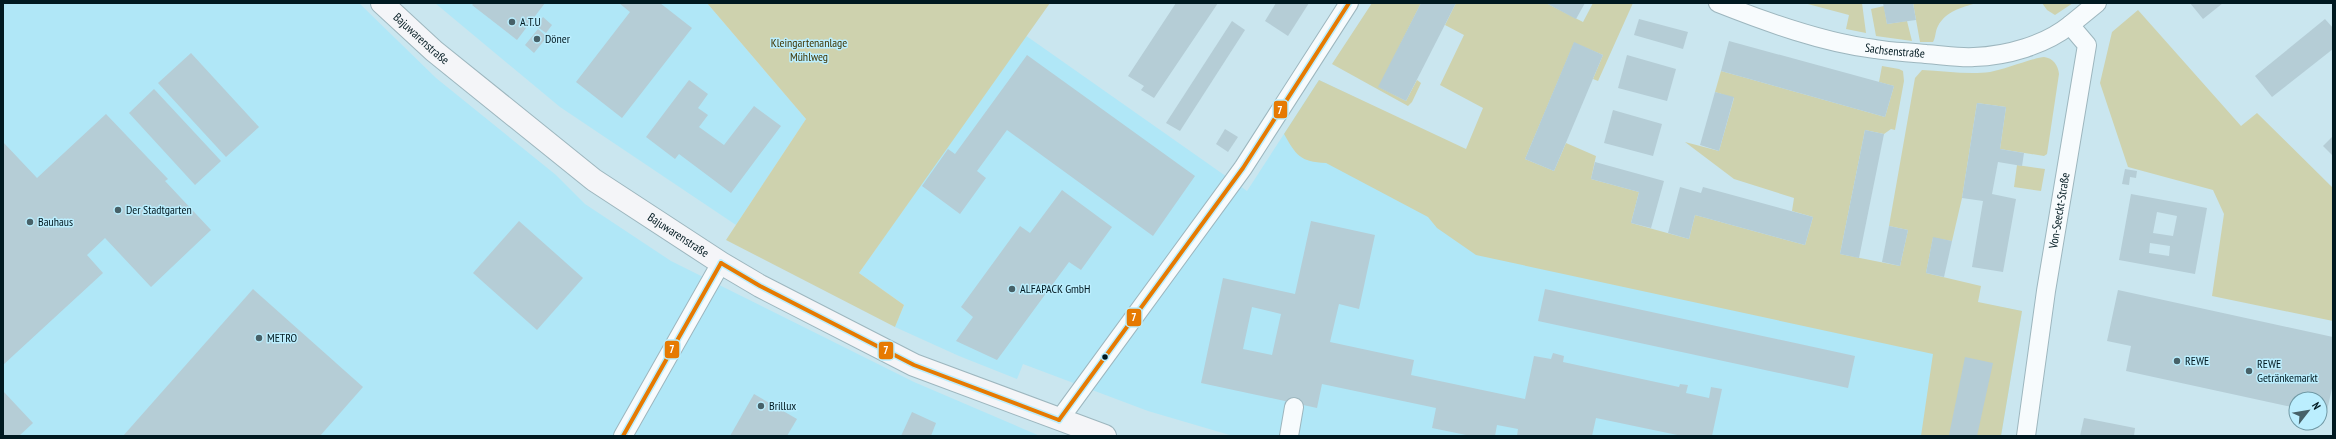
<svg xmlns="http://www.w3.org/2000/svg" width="2336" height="439" viewBox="0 0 2336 439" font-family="'PT Sans Narrow',sans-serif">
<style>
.built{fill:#b0e7f7}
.green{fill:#ced2ae}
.building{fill:#b5cdd6;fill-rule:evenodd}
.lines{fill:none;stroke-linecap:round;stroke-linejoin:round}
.street-casing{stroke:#9db6be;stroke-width:20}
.secondary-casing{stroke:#9db6be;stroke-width:24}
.street{stroke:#f7fbfd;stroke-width:18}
.secondary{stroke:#f4f5f8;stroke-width:22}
.bus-1-casing{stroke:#bbeefe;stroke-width:7}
.bus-1{stroke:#e67a02;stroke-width:4}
.poi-dot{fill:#476168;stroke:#bbeefe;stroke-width:1.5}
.bus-dot{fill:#001920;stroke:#bbeefe;stroke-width:1.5}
.labels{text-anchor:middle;stroke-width:3;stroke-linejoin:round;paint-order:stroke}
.poi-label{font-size:12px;fill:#001920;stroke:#bbeefe;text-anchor:start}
.street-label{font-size:12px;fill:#001920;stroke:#bbeefe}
.park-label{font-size:12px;fill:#403705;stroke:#bbeefe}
.line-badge{stroke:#bbeefe;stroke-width:1.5}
.badge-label{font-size:11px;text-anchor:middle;font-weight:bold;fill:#fff}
</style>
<rect width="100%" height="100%" fill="#cae6ef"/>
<g class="built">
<path d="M3,3H359L436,78L556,175L585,204L671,261L914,382L1040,436H3Z"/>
<path d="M435,3H707L806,119L736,225L560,107Z"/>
<path d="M1025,35L1247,191L1319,80L1657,242L2022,311L2001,436H1233L1148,411L1023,364L1017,379L959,356L895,327L904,305L859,273Z"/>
</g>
<g class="green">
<path d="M707,3H1050L859,273L904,305L895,327L726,240L806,119Z"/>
<path d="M1372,3H1421L1379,87L1406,101L1417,80L1421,83L1412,102L1408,106L1332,64Z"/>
<path d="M1456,3H1546L1583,22L1593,3H1633L1598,81L1593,79L1603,55L1574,43L1525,159L1554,171L1566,143L1596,156L1591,179L1639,192L1631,223L1689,239L1695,215L1805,245L1813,217L1792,211L1794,198L1734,179L1685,142L1719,151L1734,98L1715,92L1721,71L1885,117L1894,86L1879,82L1882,66L1899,69L1903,71L1904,81L1895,130L1891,129L1884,134L1865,130L1840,254L1900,266L1908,230L1889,226L1915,78L1922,70C1944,71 1969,75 1990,72C2003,70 2036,57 2044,57C2053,58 2058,65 2059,74L2047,154L2044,156L2000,149L2006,107L1977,103L1962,198L1952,241L1933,238L1926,273L1981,286L1978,302L2022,311L2001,436H1921L1933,354L1476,255L1437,228L1428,217L1326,163C1300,162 1296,155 1284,134L1319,80L1466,149L1483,108L1440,85L1464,35L1445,25Z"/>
<path d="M1804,3H1862L1866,33L1846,29L1849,15Z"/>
<path d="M1913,3H1976C1961,8 1946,11 1938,26C1935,31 1936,37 1933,42H1920Z"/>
<path d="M2042,3H2073L2055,15L2047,10Z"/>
<path d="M1884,6L1887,24L1907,21L1912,41L1876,36L1871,9Z"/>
<path d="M2138,10L2241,126L2257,113L2333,188V321L2212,296L2224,214L2213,190L2128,167L2100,83L2112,32Z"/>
<path d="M2017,165L2045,169L2041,191L2014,187Z"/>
</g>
<g class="building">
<path d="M474,3H545L517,40L472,5Z"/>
<path d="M619,3H660L692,28L622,118L576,82L630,12Z"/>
<path d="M1176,3H1218L1154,98L1141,90L1144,86L1128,76Z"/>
<path d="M1276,3H1309L1288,36L1265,21Z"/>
<path d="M1421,3H1456L1406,101L1378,87Z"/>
<path d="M1546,3H1585L1576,19Z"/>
<path d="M1883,3H1913L1916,20L1887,24Z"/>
<path d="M2190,3H2223L2203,19Z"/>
<path d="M543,17L552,25L546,33L536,26Z"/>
<path d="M1639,19L1688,32L1683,49L1634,35Z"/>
<path d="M2325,19L2333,28V49L2272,97L2255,76Z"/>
<path d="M1232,21L1245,30L1180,131L1166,123Z"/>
<path d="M538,29L547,37L534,53L525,45Z"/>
<path d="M1729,41L1894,86L1885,117L1721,71Z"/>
<path d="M1574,42L1603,55L1554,171L1525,159Z"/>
<path d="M191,53L259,127L226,157L158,83Z"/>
<path d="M1027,55L1195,176L1153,236L1007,130L977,171L986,178L960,214L922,186L948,149L955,154Z"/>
<path d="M1627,55L1676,69L1667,101L1618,88Z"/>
<path d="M689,80L708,94L698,108L708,115L699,127L724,145L754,106L781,126L731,193L679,154L675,159L646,137Z"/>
<path d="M154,89L221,161L195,185L129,113Z"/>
<path d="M1715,92L1734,97L1719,151L1700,145Z"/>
<path d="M1977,103L2006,107L2000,149L2024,153L2022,166L1998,162L1992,194L2016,199L2003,272L1972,267L1983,201L1962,198Z"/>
<path d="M1613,110L1662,124L1653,156L1604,143Z"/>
<path d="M106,114L168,179L165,181L211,230L151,287L105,238L87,255L103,273L3,365V142L37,178Z"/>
<path d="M1225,129L1238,137L1228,152L1216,144Z"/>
<path d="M1865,130L1884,134L1859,258L1840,254Z"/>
<path d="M2333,136V156L2323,146Z"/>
<path d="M1595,162L1664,181L1651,228L1631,223L1639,192L1591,179Z"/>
<path d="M2125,169L2137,171L2136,178L2130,177L2129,185L2122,184Z"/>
<path d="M1680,187L1701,193L1703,187L1813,217L1805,245L1695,215L1689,239L1668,233Z"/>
<path d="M1062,190L1112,227L1081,270L1069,262L997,360L956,341L973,317L961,307L1020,226L1030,233Z"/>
<path d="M2131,194L2207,208L2195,274L2119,260ZM2157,212L2177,216L2173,236L2153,233ZM2150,243L2170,246L2169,256L2149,253Z"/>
<path d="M519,221L583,278L537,330L473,273Z"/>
<path d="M1311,221L1375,235L1359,309L1339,304L1330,342L1414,360L1411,375L1525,399L1534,356L1551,359L1553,353L1564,356L1563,362L1679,387L1680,384L1688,385L1686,393L1709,398L1711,387L1722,389L1712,436H1682L1596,418L1592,436H1517L1518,429L1497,425L1495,436H1471L1432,428L1436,408L1322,384L1317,408L1201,383L1223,278L1295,294ZM1252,307L1281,314L1272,355L1243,349Z"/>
<path d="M1889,226L1908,230L1900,266L1882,262Z"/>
<path d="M1933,237L1952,241L1944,277L1926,273Z"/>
<path d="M253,289L363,387L320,436H123Z"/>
<path d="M1545,289L1855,356L1848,388L1538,321Z"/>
<path d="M2118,290L2333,337V384L2326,415L2320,413V399H2296V408L2126,371L2131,346L2107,341Z"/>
<path d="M1965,357L1993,363L1977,436H1952L1949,435Z"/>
<path d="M3,391L33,423L19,436H3Z"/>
<path d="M754,394L797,419L787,436H730Z"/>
<path d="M912,412L936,423L931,436H901Z"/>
<path d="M2084,418L2135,428L2134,436H2080Z"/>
</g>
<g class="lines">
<defs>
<g id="street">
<path id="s1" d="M1718,3C1766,22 1824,43 1875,49C1892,52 1909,52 1926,54C1942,55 1959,58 1974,57C2007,56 2045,45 2070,25"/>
<path d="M1059,420L1243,168L1349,3"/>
<path d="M623,436L721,263"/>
<path d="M1289,436L1294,407"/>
<path id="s2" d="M2026,436L2046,291L2087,45L2070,25L2097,3"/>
</g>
<g id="secondary">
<path id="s3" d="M382,3L434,51L594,180L721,263L760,286L914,365L1105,436"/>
</g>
</defs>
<use href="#street" class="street-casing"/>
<use href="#secondary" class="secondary-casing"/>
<use href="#street" class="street"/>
<use href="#secondary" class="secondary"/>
<defs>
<g id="bus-1">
<path d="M721,263L760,286L914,365L1059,420"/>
<path d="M1059,420L1243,168L1349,3"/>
<path d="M623,436L721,263"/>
</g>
</defs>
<use href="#bus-1" class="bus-1-casing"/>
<use href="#bus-1" class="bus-1"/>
</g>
<g class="poi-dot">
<circle cx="512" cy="22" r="4"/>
<circle cx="537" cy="39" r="4"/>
<circle cx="118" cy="210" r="4"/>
<circle cx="30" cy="222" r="4"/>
<circle cx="1012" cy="289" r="4"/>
<circle cx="259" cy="338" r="4"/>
<circle cx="2177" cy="361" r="4"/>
<circle cx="2249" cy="371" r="4"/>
<circle cx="761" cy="406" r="4"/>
</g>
<circle class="bus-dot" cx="1105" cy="357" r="3.5"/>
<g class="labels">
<g class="poi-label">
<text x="520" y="26">A.T.U</text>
<text x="545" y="43">Döner</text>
<text x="126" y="214">Der Stadtgarten</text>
<text x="38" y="226">Bauhaus</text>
<text x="1020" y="293">ALFAPACK GmbH</text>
<text x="267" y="342">METRO</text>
<text x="2185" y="365">REWE</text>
<text x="2257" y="368">REWE<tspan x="2257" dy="14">Getränkemarkt</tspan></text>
<text x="769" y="410">Brillux</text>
</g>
<g class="street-label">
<text dy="4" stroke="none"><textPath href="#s3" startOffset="53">Bajuwarenstraße</textPath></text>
<text dy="4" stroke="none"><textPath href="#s1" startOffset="184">Sachsenstraße</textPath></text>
<text dy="4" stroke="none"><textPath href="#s2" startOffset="228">Von-Seeckt-Straße</textPath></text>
<text dy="4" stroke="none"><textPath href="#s3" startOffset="377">Bajuwarenstraße</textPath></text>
</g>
<g class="park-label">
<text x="809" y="47">Kleingartenanlage<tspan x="809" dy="14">Mühlweg</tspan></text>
</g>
</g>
<g class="line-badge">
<rect x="1273" y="100" width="15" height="19" rx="4" fill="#e67a02"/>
<rect x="1126" y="308" width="16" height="19" rx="4" fill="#e67a02"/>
<rect x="664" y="340" width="16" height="19" rx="4" fill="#e67a02"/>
<rect x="878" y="341" width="16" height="19" rx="4" fill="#e67a02"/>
</g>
<g class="badge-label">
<text x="1280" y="114">7</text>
<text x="1134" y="321">7</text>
<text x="672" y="353">7</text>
<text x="886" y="354">7</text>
</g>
<rect width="2336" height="439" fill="none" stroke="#001920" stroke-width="8"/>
<g transform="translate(2308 411) rotate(59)"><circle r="19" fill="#bbeefe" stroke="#7099a5"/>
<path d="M0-3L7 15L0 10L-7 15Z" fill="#476168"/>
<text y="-6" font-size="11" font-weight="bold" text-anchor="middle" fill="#001920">N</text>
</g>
</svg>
